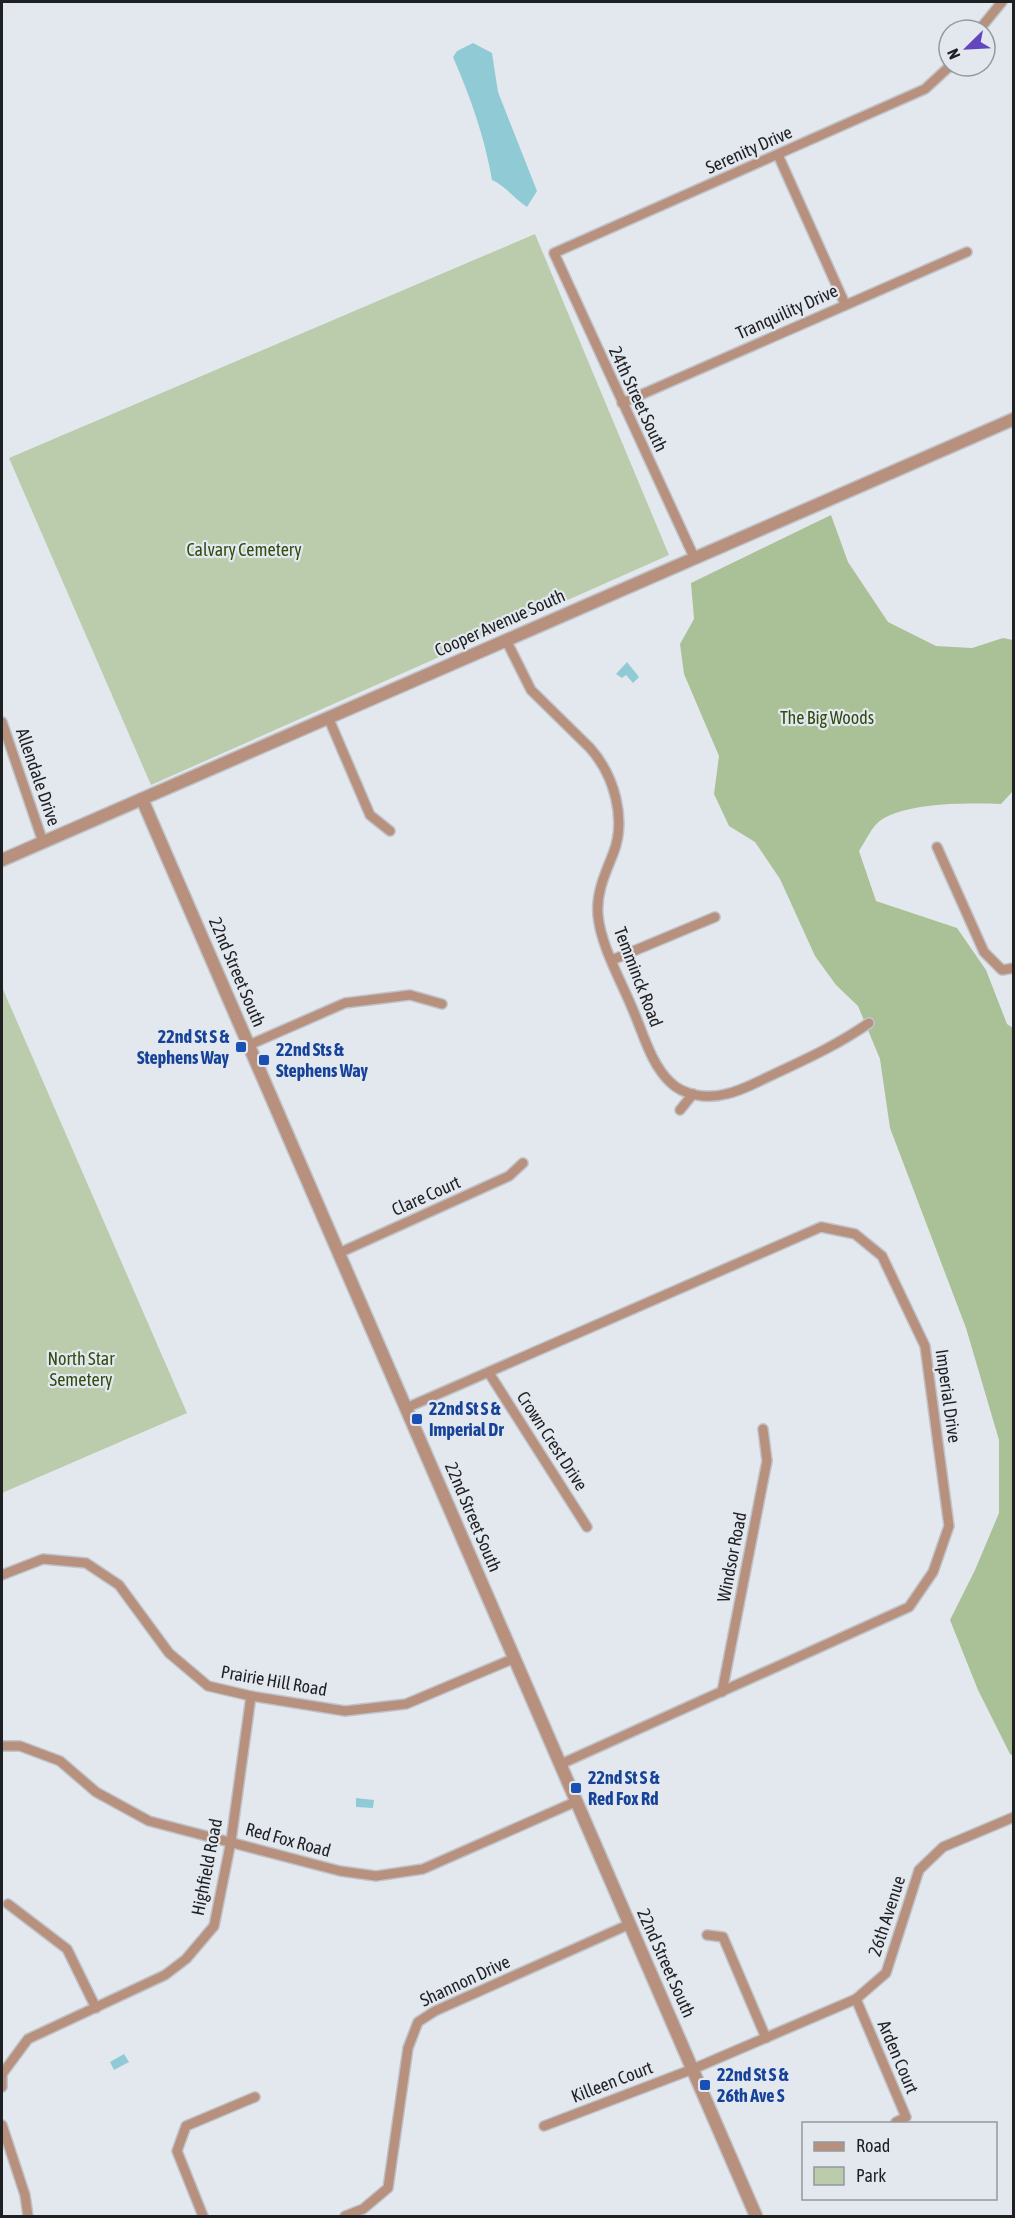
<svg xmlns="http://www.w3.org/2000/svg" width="1015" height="2218" viewBox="0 0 1015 2218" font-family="'Asap Condensed',sans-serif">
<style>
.green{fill:#bbccac}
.forest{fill:#aac097}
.water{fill:#90cbd5}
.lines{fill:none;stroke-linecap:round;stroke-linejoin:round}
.minor-casing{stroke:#c0c4ca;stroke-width:12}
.tertiary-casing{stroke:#c0c4ca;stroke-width:15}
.minor{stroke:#b8917e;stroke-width:9}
.tertiary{stroke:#b8917e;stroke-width:12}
.transit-dot{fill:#1a4fb4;stroke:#e3e8ef;stroke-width:2}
.labels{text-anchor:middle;stroke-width:4.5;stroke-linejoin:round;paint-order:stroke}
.street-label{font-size:18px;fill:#1f2023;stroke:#e3e8ef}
.park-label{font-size:18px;fill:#314c0f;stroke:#e3e8ef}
.transit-label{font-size:18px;font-weight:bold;fill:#164399;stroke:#e3e8ef;text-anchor:start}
</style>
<rect width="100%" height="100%" fill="#e3e8ef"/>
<g class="green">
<path d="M535,234L669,555L151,785L9,458Z"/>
<path d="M2,987L187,1413L2,1493Z"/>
</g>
<path class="forest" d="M831,515L848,562L888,622L936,646L972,648L1003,638L1013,640V791L1001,804C968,803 909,802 881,820C872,826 865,842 859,851L876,901L957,928L986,970L1007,1024L1013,1028V1756L1010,1754L978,1690L950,1620L975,1570L999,1513V1440L966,1328L890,1128L880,1059L858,1006L836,985L815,956L780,879L755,842L729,826L714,794L719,756L684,674L680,644L694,619L691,583Z"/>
<g class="water">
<path d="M473,43L492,53L498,92L537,191L527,207C513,198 507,187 492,180C484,135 471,99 453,57L457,51Z"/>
<path d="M627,662L639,677L633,683L626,675L622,678L616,674Z"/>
<path d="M356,1798L374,1800L373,1808L356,1807Z"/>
<path d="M124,2054L129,2062L114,2070L110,2062Z"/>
</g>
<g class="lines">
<defs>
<g id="minor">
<path d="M979,30L1002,2"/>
<path d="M778,155L845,304"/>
<path d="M622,403L967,252"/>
<path d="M694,557L554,253L925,89L950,66"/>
<path d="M506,640L531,690L590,748C614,775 627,819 613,854C605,874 596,893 598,915C600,944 622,983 633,1010C643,1033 651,1064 670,1082C684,1096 708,1099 726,1094C741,1091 755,1083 768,1077C804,1060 836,1046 869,1023"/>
<path d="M328,717L370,815L390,831"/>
<path d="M2,722L43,842"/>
<path d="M937,847L984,952L1002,970L1014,968"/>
<path d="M612,960L715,917"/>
<path d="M249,1045L345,1003L410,995L442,1004"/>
<path d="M680,1110L693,1094"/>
<path d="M339,1253L509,1176L523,1163"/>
<path d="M489,1373L587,1527"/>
<path d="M406,1408L821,1227L855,1234L882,1256L925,1346L949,1526L933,1572L909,1607L561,1764"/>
<path d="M2,1575L43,1559L86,1563L119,1585L169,1653L208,1686L251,1696L345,1711L406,1704L515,1658"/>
<path d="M722,1692L767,1461L763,1429"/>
<path d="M2,1746H20L60,1761L96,1792L149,1821L340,1871L376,1876L423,1869L575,1802"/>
<path d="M8,1904L67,1949L96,2008"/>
<path d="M707,1935L723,1937L766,2038"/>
<path d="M856,1999L906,2117L896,2122"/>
<path d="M2,2074L28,2039L165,1975L186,1959L214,1926L231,1841L251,1696"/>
<path d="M2,2087V2074"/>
<path d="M2,2125L25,2195L28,2216"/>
<path d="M544,2126L693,2069L856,1999L886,1973L919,1870L943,1847L1014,1817"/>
<path d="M203,2216L177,2151L186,2126L255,2097"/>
<path d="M345,2216L363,2209L388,2188L408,2048L418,2022L435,2011L630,1924"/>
</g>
<g id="tertiary">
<path d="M142,799L756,2216"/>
<path d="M2,860L1014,419"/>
</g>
</defs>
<use href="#minor" class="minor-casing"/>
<use href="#tertiary" class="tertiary-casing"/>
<use href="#minor" class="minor"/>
<use href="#tertiary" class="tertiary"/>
</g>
<g class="transit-dot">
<rect x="235" y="1041" width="12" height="12" rx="3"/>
<rect x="258" y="1054" width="12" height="12" rx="3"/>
<rect x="411" y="1413" width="12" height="12" rx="3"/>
<rect x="570" y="1782" width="12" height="12" rx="3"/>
<rect x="699" y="2079" width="12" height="12" rx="3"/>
</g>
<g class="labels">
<g class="street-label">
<text transform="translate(749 150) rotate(-24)" y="6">Serenity Drive</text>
<text transform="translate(787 312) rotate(-24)" y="6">Tranquility Drive</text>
<text transform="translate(638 399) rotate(65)" y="6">24th Street South</text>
<text transform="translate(500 623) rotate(-24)" y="6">Cooper Avenue South</text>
<text transform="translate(38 777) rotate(71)" y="6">Allendale Drive</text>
<text transform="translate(237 972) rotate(67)" y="6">22nd Street South</text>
<text transform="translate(638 977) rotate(69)" y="6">Temminck Road</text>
<text transform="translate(426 1196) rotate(-24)" y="6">Clare Court</text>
<text transform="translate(948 1396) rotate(82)" y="6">Imperial Drive</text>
<text transform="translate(552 1441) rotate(57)" y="6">Crown Crest Drive</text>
<text transform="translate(473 1517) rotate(67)" y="6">22nd Street South</text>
<text transform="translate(732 1557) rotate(-79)" y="6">Windsor Road</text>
<text transform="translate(274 1681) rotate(10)" y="6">Prairie Hill Road</text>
<text transform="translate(288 1840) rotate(15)" y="6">Red Fox Road</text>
<text transform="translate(207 1867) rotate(-79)" y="6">Highfield Road</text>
<text transform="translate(887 1916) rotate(-72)" y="6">26th Avenue</text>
<text transform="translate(666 1963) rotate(66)" y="6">22nd Street South</text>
<text transform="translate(465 1981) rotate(-25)" y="6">Shannon Drive</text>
<text transform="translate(898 2057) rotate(67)" y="6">Arden Court</text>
<text transform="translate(612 2082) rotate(-21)" y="6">Killeen Court</text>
</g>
<g class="park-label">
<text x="244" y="556">Calvary Cemetery</text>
<text x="827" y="724">The Big Woods</text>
<text x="81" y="1365">North Star<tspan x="81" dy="21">Semetery</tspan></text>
</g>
<g class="transit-label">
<text x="229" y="1043" text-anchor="end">22nd St S &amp;<tspan x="229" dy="21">Stephens Way</tspan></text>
<text x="276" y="1056">22nd Sts &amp;<tspan x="276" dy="21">Stephens Way</tspan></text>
<text x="429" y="1415">22nd St S &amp;<tspan x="429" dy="21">Imperial Dr</tspan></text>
<text x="588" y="1784">22nd St S &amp;<tspan x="588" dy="21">Red Fox Rd</tspan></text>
<text x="717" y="2081">22nd St S &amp;<tspan x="717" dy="21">26th Ave S</tspan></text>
</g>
</g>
<rect width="1015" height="2218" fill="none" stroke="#1f2023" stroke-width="6"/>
<rect x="802" y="2122" width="195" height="78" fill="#e3e8ef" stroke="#95989d" stroke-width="1.5"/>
<rect x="814" y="2142" width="30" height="9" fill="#b8917e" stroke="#95989d" stroke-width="1.5"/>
<text x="856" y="2152" font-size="18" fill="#1f2023">Road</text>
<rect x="814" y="2167" width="30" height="18" fill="#bbccac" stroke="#95989d" stroke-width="1.5"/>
<text x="856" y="2182" font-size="18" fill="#1f2023">Park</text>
<g transform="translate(967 48) rotate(246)"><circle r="28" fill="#e3e8ef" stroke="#95989d" stroke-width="1.5"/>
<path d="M0-4.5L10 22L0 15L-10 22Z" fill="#6345bd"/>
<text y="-9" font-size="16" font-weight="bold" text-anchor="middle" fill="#1f2023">N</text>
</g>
</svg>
